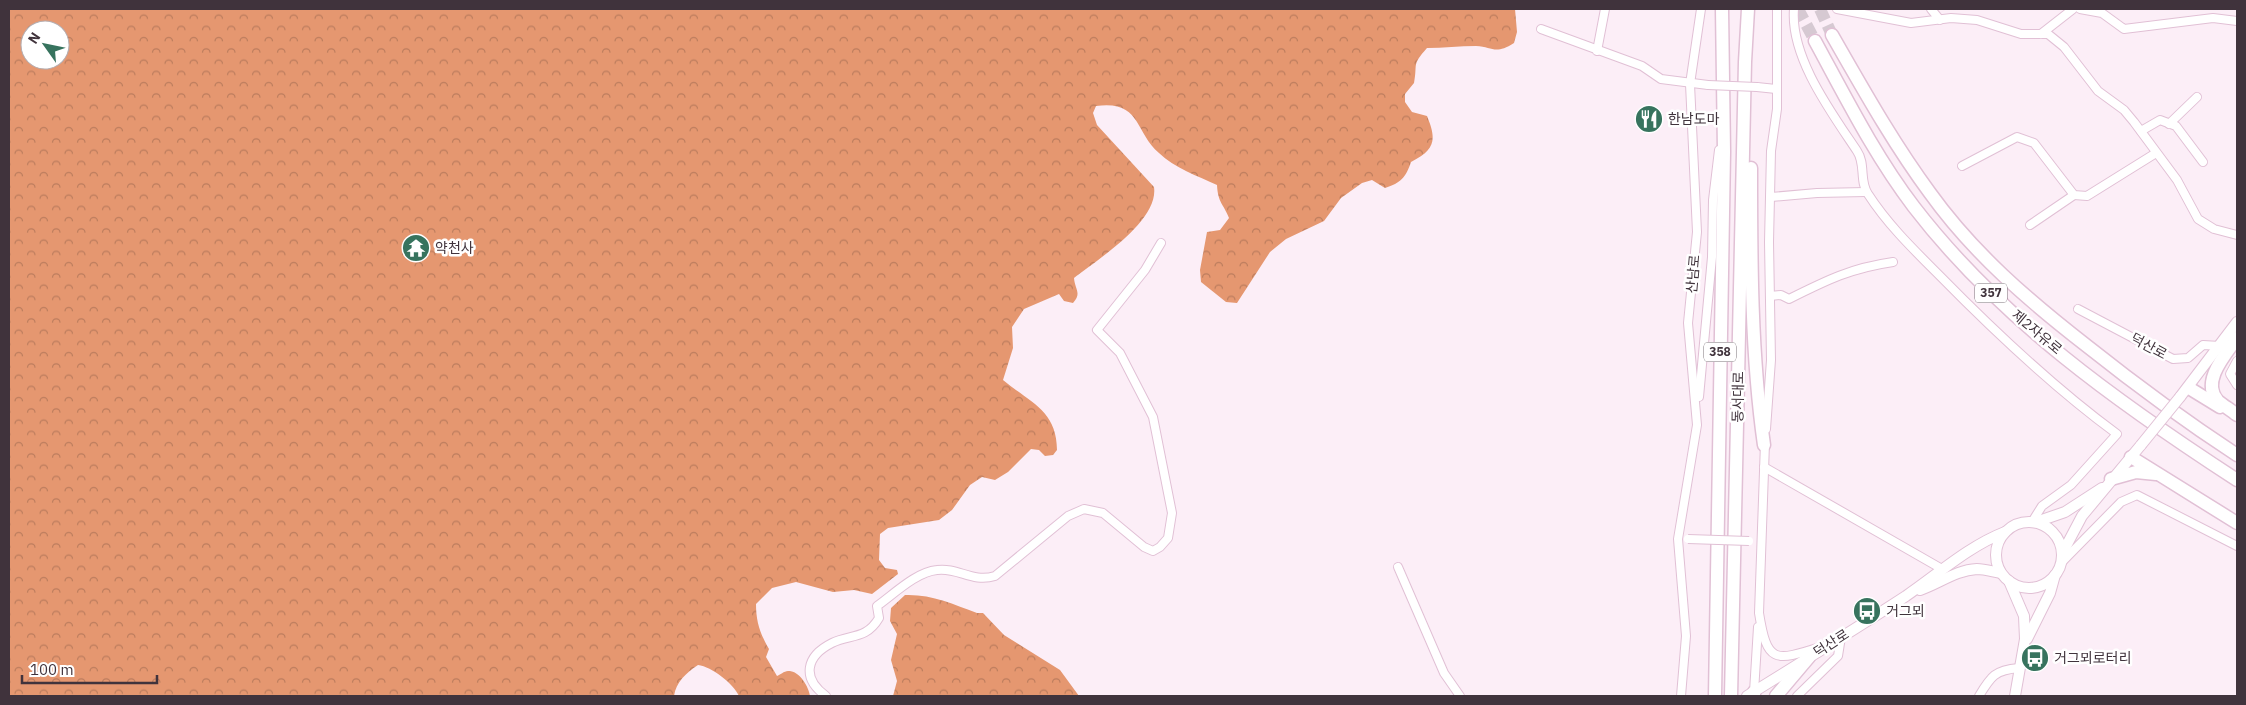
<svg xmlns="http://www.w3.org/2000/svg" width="2246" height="705" viewBox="0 0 2246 705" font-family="'IBM Plex Sans','Noto Sans KR',sans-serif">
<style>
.forest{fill:url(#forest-crowns);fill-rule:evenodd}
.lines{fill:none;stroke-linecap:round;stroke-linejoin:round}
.trunk-tunnel{stroke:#d6c9d2;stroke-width:12;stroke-dasharray:12 6;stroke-linecap:butt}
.minor-casing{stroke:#e1c0d5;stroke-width:10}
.tertiary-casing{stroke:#e1c0d5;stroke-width:12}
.trunk-casing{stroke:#e1c0d5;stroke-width:15}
.minor{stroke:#fff;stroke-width:8}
.tertiary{stroke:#fff;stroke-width:10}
.trunk{stroke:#fff;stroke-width:12}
.minor-bridge-casing{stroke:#e1c0d5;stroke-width:10;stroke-linecap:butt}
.tertiary-bridge-casing{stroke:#e1c0d5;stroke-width:12;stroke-linecap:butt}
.minor-bridge{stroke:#fff;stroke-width:8}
.tertiary-bridge{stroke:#fff;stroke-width:10}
.labels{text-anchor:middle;stroke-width:5;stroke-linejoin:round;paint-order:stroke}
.shield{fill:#fff;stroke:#797076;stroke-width:1}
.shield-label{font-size:12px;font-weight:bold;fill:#40333c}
.poi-label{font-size:14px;fill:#40333c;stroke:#fff;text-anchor:start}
.street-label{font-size:14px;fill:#40333c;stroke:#fff}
</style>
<defs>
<pattern id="forest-crowns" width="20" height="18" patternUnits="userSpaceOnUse" patternTransform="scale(1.25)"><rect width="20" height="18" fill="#e59770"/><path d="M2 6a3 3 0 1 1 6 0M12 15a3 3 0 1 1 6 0" fill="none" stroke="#bb7c5d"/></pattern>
</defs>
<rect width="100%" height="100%" fill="#fceef7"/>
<g class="forest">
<path d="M9,9H1515L1517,32L1514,43C1495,55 1493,47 1476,46C1460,46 1443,48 1427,48C1411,66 1418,63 1414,83L1405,94V102L1412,112L1427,116C1437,140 1435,150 1411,162C1406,177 1401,183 1385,188L1372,180L1362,183L1341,198L1324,221L1286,239L1270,252L1237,303L1226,302L1201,282L1200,270L1207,232L1220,230L1229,218C1223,203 1218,203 1217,185C1198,176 1174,168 1159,153C1134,131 1141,100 1096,106L1093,113L1097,125L1154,187C1159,221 1098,259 1074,278C1075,290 1082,293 1073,303L1064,301L1059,294L1024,309L1012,327L1013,348L1003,380C1029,402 1057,410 1057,450L1053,455L1045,456L1039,450L1031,449L1008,472L995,480L982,477L970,485L952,510L939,520L888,528L880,534L879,560L885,568L897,570L898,574L872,594L854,590L833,592L796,582L772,588L756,604C756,621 760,634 769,649L766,657L777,676C780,675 784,671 788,671C799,670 809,687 810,696H739C733,683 712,667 698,665C686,673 676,682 674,696H9ZM30,30H60V60H30Z"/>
<path d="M905,595C931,594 953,604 977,613H983L1004,635L1060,670L1079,696H893L897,681L891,660L897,634L890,621L891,608Z"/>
</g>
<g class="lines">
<g class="trunk-tunnel">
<path d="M1798,9L1815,41"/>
<path d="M1820,9L1832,35"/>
</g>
<defs>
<g id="minor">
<path d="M1794,9C1790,57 1831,112 1857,151C1866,164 1859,181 1868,194C1888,225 1914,250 1940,276C1996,333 2053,387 2117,434L2071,485L2042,506L2032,522"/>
<path d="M1837,9L1911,23L1951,18L1977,20L2021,34H2048L2064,47L2098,91L2124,110L2134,122L2177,180L2198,219L2214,229L2237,235"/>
<path d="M1931,9L1940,20"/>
<path d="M2080,9L2102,13L2124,29L2213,18L2237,21"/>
<path d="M1541,29L1642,66L1661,79L1708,85"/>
<path d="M2041,34L2073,9"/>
<path d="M1597,51L1605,9"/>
<path d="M1757,87L1776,89"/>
<path d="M2169,124L2197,97"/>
<path d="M2141,131L2160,120L2176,126L2203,162"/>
<path d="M1962,166L2017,137L2034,143L2074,195L2087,196L2156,153"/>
<path d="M1771,197L1817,193L1866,192"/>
<path d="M2030,225L2074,195"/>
<path d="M1770,296L1781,295L1789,299C1827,280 1851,268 1893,262"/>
<path d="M2078,309L2173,359L2188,358L2203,345L2220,346"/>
<path d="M2237,361L2230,374L2237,385"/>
<path d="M1699,397L1712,257L1713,200L1719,150"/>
<path d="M1766,429L1771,360L1769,242L1771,151L1777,109V9"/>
<path d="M1765,443L1759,613C1767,663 1774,662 1820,647"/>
<path d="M1764,467L1942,569"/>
<path d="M2062,562L2121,502L2137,495L2237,546"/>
<path d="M1398,567L1444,673L1460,696"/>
<path d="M1754,692L1758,627"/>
<path d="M826,696C801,678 806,656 832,643C850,634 866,640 879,618L877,606C894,594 916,572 937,570C958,567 972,583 995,576L1068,516L1084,509L1103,513L1144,547L1153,551L1160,547L1168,538L1172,513L1153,417L1120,353L1097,330L1145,270L1161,243"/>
<path d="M1681,696L1686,636L1678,539L1697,425L1688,323L1697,232L1690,84L1701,9"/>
<path d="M1797,696L1838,656L1841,637"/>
<path d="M1979,696C1991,676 1995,670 2019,668"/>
</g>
<g id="tertiary">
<path d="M2180,397L2237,322"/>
<circle cx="2029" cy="555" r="33"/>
<path d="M2036,522L2065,512L2102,488"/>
<path d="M2063,552L2082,516L2141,445"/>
<path d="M2009,581L2024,616L2025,639L2015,696"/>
<path d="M1920,590C1940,583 1956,570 1977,569C1985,569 1994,572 2001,573"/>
<path d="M2027,639L2050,593L2055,575"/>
<path d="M1747,696C1800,663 1854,630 1906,596C1938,574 1969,546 2005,532"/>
</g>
<g id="trunk">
<path d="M1832,35C1863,89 1893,143 1930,193C1973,253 2029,301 2087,346C2136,385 2185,421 2237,455"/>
<path d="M1815,41C1846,98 1875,156 1914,207C2000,319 2120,404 2237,480"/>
<path d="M1751,168C1751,260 1751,354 1764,445"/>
<path d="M2237,338C2226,354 2200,382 2218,401C2224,406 2231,410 2237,415"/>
<path d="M2189,388L2220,407"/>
<path d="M2131,457L2237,523"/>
<path d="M2111,479L2136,472L2156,474"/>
<path d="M1754,692V696"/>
<path d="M1715,696L1724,152L1722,9"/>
<path d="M1731,696L1745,62L1748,9"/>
<path d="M1776,696L1809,657"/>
</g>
</defs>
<use href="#minor" class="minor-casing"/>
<use href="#tertiary" class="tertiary-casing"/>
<use href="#trunk" class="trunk-casing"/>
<use href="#minor" class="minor"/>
<use href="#tertiary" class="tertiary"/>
<use href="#trunk" class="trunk"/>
<defs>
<g id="minor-bridge">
<path d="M1708,85L1757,87"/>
<path d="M1688,539L1749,541"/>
</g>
<path id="tertiary-bridge" d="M2141,445L2180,397"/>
</defs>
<use href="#minor-bridge" class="minor-bridge-casing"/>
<use href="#tertiary-bridge" class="tertiary-bridge-casing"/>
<use href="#minor-bridge" class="minor-bridge"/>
<use href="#tertiary-bridge" class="tertiary-bridge"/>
</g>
<defs>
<symbol id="restaurant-disc" viewBox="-11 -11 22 22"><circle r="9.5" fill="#37735e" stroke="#fff"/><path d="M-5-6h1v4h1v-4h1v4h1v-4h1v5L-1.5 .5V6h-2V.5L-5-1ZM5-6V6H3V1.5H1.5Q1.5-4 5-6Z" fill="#fff"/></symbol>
<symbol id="temple-disc" viewBox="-11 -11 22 22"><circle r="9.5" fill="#37735e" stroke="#fff"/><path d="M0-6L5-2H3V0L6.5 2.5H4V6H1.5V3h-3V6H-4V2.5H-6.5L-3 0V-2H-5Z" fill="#fff"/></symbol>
<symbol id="bus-disc" viewBox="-11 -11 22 22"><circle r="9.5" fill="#37735e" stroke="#fff"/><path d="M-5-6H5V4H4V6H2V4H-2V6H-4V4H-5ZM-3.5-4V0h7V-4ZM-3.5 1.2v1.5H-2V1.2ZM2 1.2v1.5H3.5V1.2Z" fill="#fff"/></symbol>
</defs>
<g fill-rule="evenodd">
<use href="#restaurant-disc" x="1633" y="103" width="32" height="32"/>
<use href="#temple-disc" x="400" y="232" width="32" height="32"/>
<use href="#bus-disc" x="1851" y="595" width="32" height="32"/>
<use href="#bus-disc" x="2019" y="642" width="32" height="32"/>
</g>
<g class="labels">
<g class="shield">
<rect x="1975" y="283.5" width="32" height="19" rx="4"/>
<rect x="1704" y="342.5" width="32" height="19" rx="4"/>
</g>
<g class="shield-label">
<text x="1991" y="297">357</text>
<text x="1720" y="356">358</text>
</g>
<g class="poi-label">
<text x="1668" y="124">한남도마</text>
<text x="435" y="253">약천사</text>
<text x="1886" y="616">거그뫼</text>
<text x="2054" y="663">거그뫼로터리</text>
</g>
<g class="street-label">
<text transform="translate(1693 274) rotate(-85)" y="5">산남로</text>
<text transform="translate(2037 332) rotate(40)" y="5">제2자유로</text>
<text transform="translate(2149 346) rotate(28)" y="5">덕산로</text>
<text transform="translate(1738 397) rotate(-89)" y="5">동서대로</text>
<text transform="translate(1831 643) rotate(-33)" y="5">덕산로</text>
</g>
</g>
<rect width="2246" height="705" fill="none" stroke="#40333c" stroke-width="20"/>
<g transform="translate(45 45) rotate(303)"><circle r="24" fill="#ffffff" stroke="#b3adb1"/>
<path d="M0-4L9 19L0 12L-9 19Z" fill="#37735e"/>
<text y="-8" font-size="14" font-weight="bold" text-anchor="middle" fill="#40333c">N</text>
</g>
<path d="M22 675v8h135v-8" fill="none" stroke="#40333c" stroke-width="2.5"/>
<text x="30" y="675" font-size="15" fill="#40333c" stroke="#ffffff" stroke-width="4" paint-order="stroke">100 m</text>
</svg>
